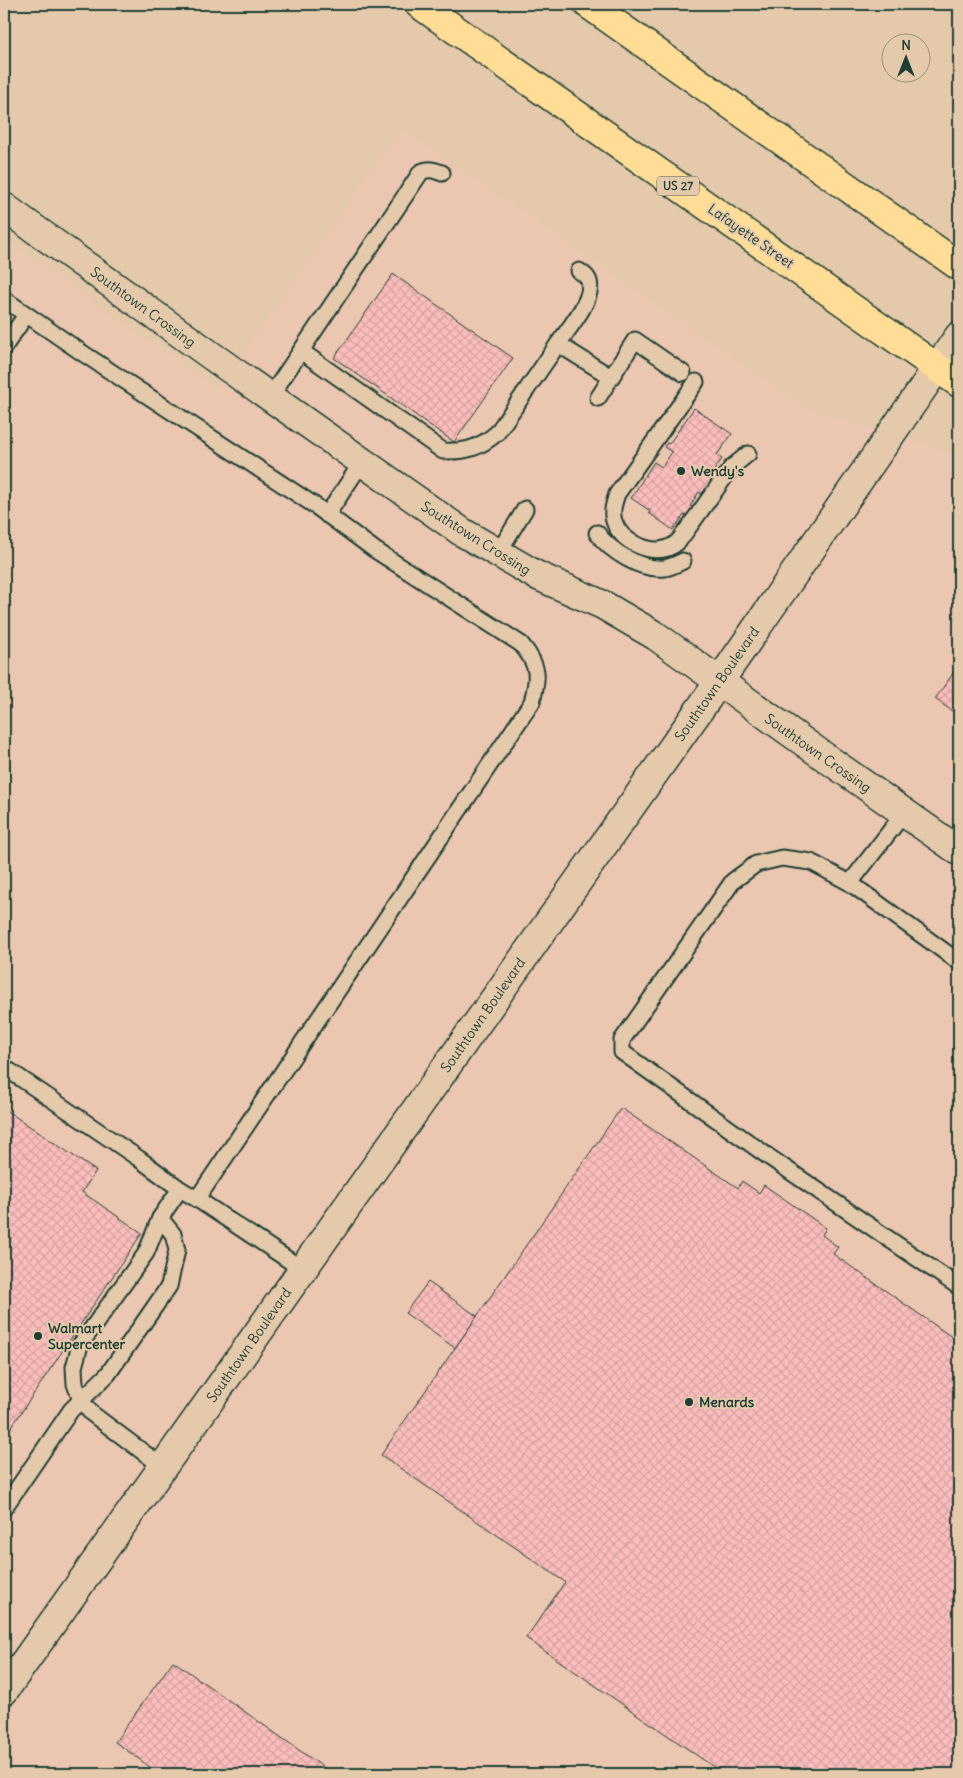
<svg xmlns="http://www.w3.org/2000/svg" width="963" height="1778" viewBox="0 0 963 1778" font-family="Delius,sans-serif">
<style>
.built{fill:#ebc6b0}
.building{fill:url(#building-cross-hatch);stroke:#1f3d34}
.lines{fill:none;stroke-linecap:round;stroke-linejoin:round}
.lane-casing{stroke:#1f3d34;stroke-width:19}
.street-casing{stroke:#1f3d34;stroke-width:31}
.highway-casing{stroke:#1f3d34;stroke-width:31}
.lane{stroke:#e4caab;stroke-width:15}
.street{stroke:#e4caab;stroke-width:28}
.highway{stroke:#ffdd96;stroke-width:28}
.poi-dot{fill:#1f3d34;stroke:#e4caab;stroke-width:2}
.labels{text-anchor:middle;stroke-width:4;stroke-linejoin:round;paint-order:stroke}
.shield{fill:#e4caab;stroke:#5a6758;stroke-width:1}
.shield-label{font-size:12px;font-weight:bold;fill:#1f3d34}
.street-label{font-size:14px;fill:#1f3d34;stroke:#e4caab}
.poi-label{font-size:14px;font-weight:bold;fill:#1f3d34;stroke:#e4caab;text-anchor:start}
</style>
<defs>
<pattern id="building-cross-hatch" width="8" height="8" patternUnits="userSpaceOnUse" patternTransform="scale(1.25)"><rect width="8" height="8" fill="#fabdbc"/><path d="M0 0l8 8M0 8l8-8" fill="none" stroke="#d6a3a2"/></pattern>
</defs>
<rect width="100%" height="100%" fill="#e4caab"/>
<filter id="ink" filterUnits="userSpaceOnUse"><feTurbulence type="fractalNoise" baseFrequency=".02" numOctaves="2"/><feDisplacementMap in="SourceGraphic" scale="10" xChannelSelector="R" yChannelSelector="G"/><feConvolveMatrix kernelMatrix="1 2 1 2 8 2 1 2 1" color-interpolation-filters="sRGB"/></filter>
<g filter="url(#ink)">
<path class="built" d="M401,128L806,408L959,455V1774H4V238L217,390Z"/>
<g class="building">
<path d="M393,274L513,358L454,442L334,358Z"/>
<path d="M694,408L732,434L717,455L722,459L710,476L714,479L703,495L699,492L690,506L694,508L687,517L684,515L673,530L649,513L650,511L631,498L654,462L662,467L672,452L664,447L667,443L669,444Z"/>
<path d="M959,665V716L935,699Z"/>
<path d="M621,1108L738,1188L742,1181L759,1193L764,1185L826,1228L822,1235L838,1247L833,1254L959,1342V1774H724L526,1638L565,1582L381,1455Z"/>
<path d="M4,1109L96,1171L82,1192L142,1233L4,1438Z"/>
<path d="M428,1282L477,1316L455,1348L405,1313Z"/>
<path d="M173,1661L333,1774H160L115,1742Z"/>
</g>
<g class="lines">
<defs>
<g id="lane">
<path d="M4,299L81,352L317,507L375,550L521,644C539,666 539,675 532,702L197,1199"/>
<path d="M558,344C568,329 597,296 588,279C586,275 582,273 579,271"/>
<path d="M4,347L26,315"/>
<path d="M301,351L443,451C467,452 479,448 497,433L558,344L611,377"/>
<path d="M696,382L617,494C614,503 611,512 614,521C620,542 653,557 672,546C676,544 679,541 681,538L732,467L748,454"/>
<path d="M270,397L421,172C429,168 434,170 442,173"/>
<path d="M598,398L635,340L683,373"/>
<path d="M327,515L362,462"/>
<path d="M597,533C610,551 641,571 665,568C671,567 677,564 683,561"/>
<path d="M498,553L525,509"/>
<path d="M904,813L850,883L811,862L782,858L756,864L733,881L622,1040V1052L769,1157L959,1287"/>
<path d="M850,883L959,962"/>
<path d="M4,1067L138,1158L180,1189L197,1199L302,1269"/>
<path d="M163,1467L91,1413L81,1400L75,1384L74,1367L80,1345L146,1253L160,1218L180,1189"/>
<path d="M4,1508L71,1410L108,1374L169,1286L177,1250L173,1234L160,1218"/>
</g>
<g id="street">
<path d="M4,207L216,359L462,532L536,575L603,605L656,636L822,755L959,851"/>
<path d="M4,1691L719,682L959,336"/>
</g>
<g id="highway">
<path d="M419,4L959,383"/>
<path d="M588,4L959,266"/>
</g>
</defs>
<use href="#lane" class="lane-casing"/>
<use href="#street" class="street-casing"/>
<use href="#highway" class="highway-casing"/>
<use href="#lane" class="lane"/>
<use href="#street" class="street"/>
<use href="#highway" class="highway"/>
</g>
</g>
<g class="poi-dot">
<circle cx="681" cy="471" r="5"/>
<circle cx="38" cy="1336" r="5"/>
<circle cx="689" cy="1402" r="5"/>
</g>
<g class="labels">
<rect class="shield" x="657" y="176.5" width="42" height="19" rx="4"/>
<g class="shield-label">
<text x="678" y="190">US 27</text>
</g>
<g class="street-label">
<text transform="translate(751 236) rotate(35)" y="5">Lafayette Street</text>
<text transform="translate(143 307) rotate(36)" y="5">Southtown Crossing</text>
<text transform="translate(476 538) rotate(32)" y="5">Southtown Crossing</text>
<text transform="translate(717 684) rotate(-55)" y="5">Southtown Boulevard</text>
<text transform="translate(818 753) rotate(35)" y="5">Southtown Crossing</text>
<text transform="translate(483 1015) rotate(-55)" y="5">Southtown Boulevard</text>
<text transform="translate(249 1345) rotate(-55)" y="5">Southtown Boulevard</text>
</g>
<g class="poi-label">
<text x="691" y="476">Wendy's</text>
<text x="48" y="1333">Walmart<tspan x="48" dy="16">Supercenter</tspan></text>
<text x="699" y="1407">Menards</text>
</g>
</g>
<rect width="963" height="1778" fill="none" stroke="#e4caab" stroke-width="20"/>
<rect x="10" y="10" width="943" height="1758" fill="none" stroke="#1f3d34" stroke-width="2" filter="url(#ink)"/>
<g transform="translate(906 58)"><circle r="24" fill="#e4caab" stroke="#95927b"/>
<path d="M0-4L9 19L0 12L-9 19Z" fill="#1f3d34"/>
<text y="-8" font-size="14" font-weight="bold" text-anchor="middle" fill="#1f3d34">N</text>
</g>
</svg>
